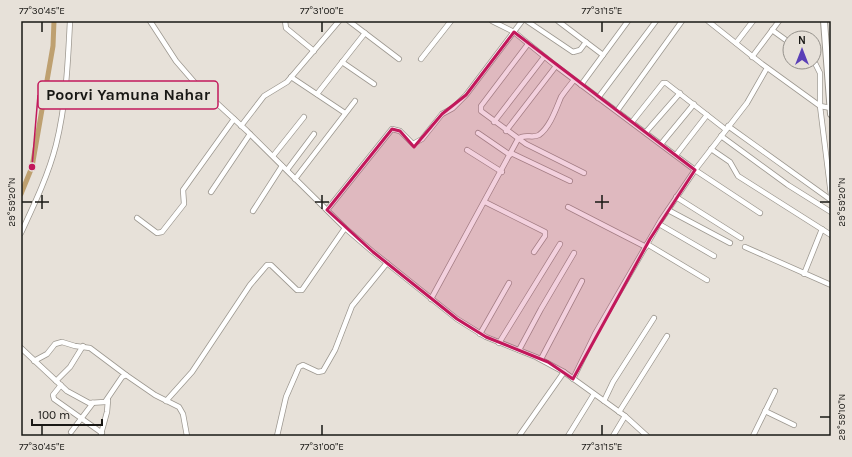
<svg xmlns="http://www.w3.org/2000/svg" width="852" height="457" viewBox="0 0 852 457" font-family="Karla,sans-serif">
<style>
.lines{fill:none;stroke-linecap:round;stroke-linejoin:round}
.canal{stroke:#bea070;stroke-width:5}
.street-casing{stroke:#9d9890;stroke-width:6}
.secondary-casing{stroke:#9d9890;stroke-width:8}
.street{stroke:#fff;stroke-width:4.5}
.secondary{stroke:#fff;stroke-width:6}
.marked{fill:#c2185b;fill-opacity:0.2;stroke:#c2185b;stroke-width:3;stroke-linejoin:round}
.ticks{fill:none;stroke:#191815;stroke-width:1.5}
.leader{fill:none;stroke:#c2185b;stroke-width:1.5}
.callout-dot{fill:#c2185b;stroke:#e7e1d9;stroke-width:1.5}
.callout{fill:#e7e1d9;stroke:#c2185b;stroke-width:1.5}
.callout-label{font-size:16px;text-anchor:middle;font-weight:bold;fill:#191815}
.neatline{fill:none;stroke:#191815;stroke-width:1.5}
.ticks-label{font-size:10px;text-anchor:middle;fill:#191815}
</style>
<rect width="100%" height="100%" fill="#e7e1d9"/>
<g class="lines">
<path class="canal" d="M21,194L32,167L53,46L54,21"/>
<defs>
<g id="street">
<path d="M150,21L176,61L195,83L247,131L345,228L373,252L457,319L486,337L536,357L564,372L625,416L647,436"/>
<path d="M285,21L286,28L314,51"/>
<path d="M349,21L399,59"/>
<path d="M492,21L514,32L556,66L695,170L760,213"/>
<path d="M527,21L573,52L580,50L586,42"/>
<path d="M558,21L603,55"/>
<path d="M708,21L762,64L820,106L831,108"/>
<path d="M772,30L790,43"/>
<path d="M736,43L753,21"/>
<path d="M528,44L481,106V111L526,144L584,173"/>
<path d="M752,57L779,21"/>
<path d="M421,59L451,21"/>
<path d="M814,61L820,73V106L831,195"/>
<path d="M342,62L374,84"/>
<path d="M291,77L345,113"/>
<path d="M581,85L628,21"/>
<path d="M317,94L365,33"/>
<path d="M598,98L656,21"/>
<path d="M617,111L682,21"/>
<path d="M494,122L544,57"/>
<path d="M632,122L663,83H666L725,129"/>
<path d="M241,126L264,96L287,82L339,21"/>
<path d="M728,126L831,200"/>
<path d="M506,131L556,66"/>
<path d="M646,132L680,93"/>
<path d="M478,133L510,155"/>
<path d="M721,136L788,185L831,212"/>
<path d="M661,144L694,104"/>
<path d="M711,149L730,162L738,176L831,235"/>
<path d="M467,150L502,172"/>
<path d="M511,153L570,181"/>
<path d="M676,155L707,115"/>
<path d="M273,156L304,117"/>
<path d="M287,170L314,134"/>
<path d="M295,179L355,101"/>
<path d="M211,192L250,134"/>
<path d="M676,197L741,238"/>
<path d="M485,202L545,232V236L534,252"/>
<path d="M568,207L646,247"/>
<path d="M327,210L392,129L400,131L413,144L422,139L442,114L453,108L466,95L522,21"/>
<path d="M668,210L730,243"/>
<path d="M253,211L282,166"/>
<path d="M137,218L157,233L162,232L184,204L183,190L234,119"/>
<path d="M659,224L714,256"/>
<path d="M21,233C34,205 48,176 56,145C66,105 68,62 70,21"/>
<path d="M647,244L707,280"/>
<path d="M745,247L831,285"/>
<path d="M804,274L822,229"/>
<path d="M431,299L518,139C525,133 532,139 539,135C550,127 556,109 561,97C565,91 570,85 574,80"/>
<path d="M480,334L509,283"/>
<path d="M499,343L560,244"/>
<path d="M21,348L67,391L89,403L105,402L122,377L126,375L155,395L179,407L183,414L187,436"/>
<path d="M519,350L541,309L574,253"/>
<path d="M541,359L582,281"/>
<path d="M34,361L47,354L55,344L62,342L75,346L90,348L126,375"/>
<path d="M573,379L595,334L661,220L695,170L747,103L767,68"/>
<path d="M56,381L70,367L83,346"/>
<path d="M61,385L53,395L54,399L102,433"/>
<path d="M166,401L192,372L250,285L267,265H271L297,290H302L345,228"/>
<path d="M604,401L613,382L654,318"/>
<path d="M765,411L794,425"/>
<path d="M619,412L667,336"/>
<path d="M71,432L93,403"/>
<path d="M101,434L107,412L108,400"/>
<path d="M277,436L286,397L299,367L303,365L318,372L323,371L335,350L352,306L387,263"/>
<path d="M519,436L564,372"/>
<path d="M568,436L594,394"/>
<path d="M613,436L625,416"/>
<path d="M753,436L775,391"/>
</g>
<path id="secondary" d="M824,21L831,114"/>
</defs>
<use href="#street" class="street-casing"/>
<use href="#secondary" class="secondary-casing"/>
<use href="#street" class="street"/>
<use href="#secondary" class="secondary"/>
</g>
<path class="marked" d="M514,32L695,170L650,239L573,379L548,362L486,337L457,319L373,252L327,210L392,129L400,131L414,147L442,114L466,95Z"/>
<path class="ticks" d="M42,22V32M322,22V32M602,22V32M42,195V209M322,195V209M602,195V209M22,202H32M35,202H49M315,202H329M595,202H609M820,202H830M820,417H830M42,425V435M322,425V435M602,425V435"/>
<path class="leader" d="M32 167L38 95"/>
<circle class="callout-dot" cx="32" cy="167" r="4"/>
<rect class="callout" x="38" y="81" width="180" height="28" rx="4"/>
<g class="callout-label">
<text x="128" y="100">Poorvi Yamuna Nahar</text>
</g>
<rect width="852" height="457" fill="none" stroke="#e7e1d9" stroke-width="44"/>
<g transform="translate(802 50)"><circle r="19" fill="#e7e1d9" stroke="#95918b"/>
<path d="M0-3L7 15L0 10L-7 15Z" fill="#5a3fb7"/>
<text y="-6" font-size="11" font-weight="bold" text-anchor="middle" fill="#191815">N</text>
</g>
<path d="M32 419v6h70v-6" fill="none" stroke="#191815" stroke-width="2"/>
<text x="38" y="419" font-size="12" fill="#191815" stroke="#e7e1d9" stroke-width="3" paint-order="stroke">100 m</text>
<rect x="22" y="22" width="808" height="413" class="neatline"/>
<g class="ticks-label">
<text x="42" y="14">77°30'45"E</text>
<text x="322" y="14">77°31'00"E</text>
<text x="602" y="14">77°31'15"E</text>
<text transform="translate(11 202) rotate(-90)" y="4">29°59'20"N</text>
<text transform="translate(841 202) rotate(-90)" y="4">29°59'20"N</text>
<text transform="translate(841 417) rotate(-90)" y="4">29°59'10"N</text>
<text x="42" y="450">77°30'45"E</text>
<text x="322" y="450">77°31'00"E</text>
<text x="602" y="450">77°31'15"E</text>
</g>
</svg>
